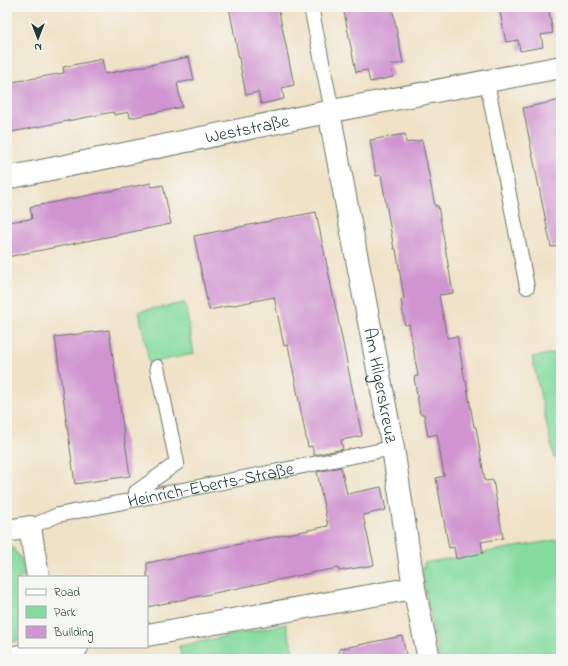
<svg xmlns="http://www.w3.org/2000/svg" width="568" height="666" viewBox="0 0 568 666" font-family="'Indie Flower',sans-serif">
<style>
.green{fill:#85db9f;stroke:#528c6a}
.building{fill:#d094d0}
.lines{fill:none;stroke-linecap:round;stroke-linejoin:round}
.lane-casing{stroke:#687767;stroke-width:16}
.street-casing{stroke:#687767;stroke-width:24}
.lane{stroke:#fff;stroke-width:14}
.street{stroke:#fff;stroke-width:22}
.labels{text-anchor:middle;stroke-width:4;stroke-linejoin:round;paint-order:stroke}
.street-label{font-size:18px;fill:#1f3d34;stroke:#f6f6f2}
</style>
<rect width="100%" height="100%" fill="#f6f6f2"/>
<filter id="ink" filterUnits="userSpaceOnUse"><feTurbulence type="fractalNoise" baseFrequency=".025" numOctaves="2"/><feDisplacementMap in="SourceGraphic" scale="8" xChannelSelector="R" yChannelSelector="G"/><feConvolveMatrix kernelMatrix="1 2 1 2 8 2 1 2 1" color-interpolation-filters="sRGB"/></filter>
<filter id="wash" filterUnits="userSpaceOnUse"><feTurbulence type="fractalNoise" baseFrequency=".012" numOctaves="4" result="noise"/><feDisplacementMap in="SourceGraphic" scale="16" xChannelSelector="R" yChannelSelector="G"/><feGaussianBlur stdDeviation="0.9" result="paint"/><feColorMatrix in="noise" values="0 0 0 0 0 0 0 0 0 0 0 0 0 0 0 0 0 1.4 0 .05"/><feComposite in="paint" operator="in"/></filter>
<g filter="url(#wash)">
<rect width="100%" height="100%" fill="#f0e2c7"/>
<g class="green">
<path d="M185,303L194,354L149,363L139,311Z"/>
<path d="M561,352V457L554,458L532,357Z"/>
<path d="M561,539V659H439L422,573L424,563Z"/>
<path d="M7,547L13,548L21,559L24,577H19V641L7,642Z"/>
<path d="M286,624L295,659H182L179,646Z"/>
</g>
<g id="blocks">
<g class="building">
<path d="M229,7H278L294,85L282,88L284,99L261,104L258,92L246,95Z"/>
<path d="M343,7H392L403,63L391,65L393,77L370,82L367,70L356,72Z"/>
<path d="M499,7H548L553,33L541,35L543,47L520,51L518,40L506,42Z"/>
<path d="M189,57L194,80L177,83L182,107L130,118L129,112L114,115L113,112L7,133V83L64,73L63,67L102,59L105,74Z"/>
<path d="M561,100V246L551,247L523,108Z"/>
<path d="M405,134L406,143L422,140L435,206H438L453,293L439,295L447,338L457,336L465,381H466L474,427H476L485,481L493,480L503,538L481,542L483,553L456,559L454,547L449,548L436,478L444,476L437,434L428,436L424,414H420L414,377L418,376L409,324L405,325L401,300L404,299L396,249H394L381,175L376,176L370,140Z"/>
<path d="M151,183L152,187L163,185L171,224L7,257V222L32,219L30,207Z"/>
<path d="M316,212L362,436L341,440L343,449L314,455L312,446L308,447L288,345L284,346L274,297L209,310L194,236Z"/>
<path d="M109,330L130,476L75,484L55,337Z"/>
<path d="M341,467L347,494L381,487L386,510L363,515L374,565L339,571L338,568L316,572L147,607V563L328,526L317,472Z"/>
<path d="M402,636L407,659H340L339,649Z"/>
</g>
</g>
</g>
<g filter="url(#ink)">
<use href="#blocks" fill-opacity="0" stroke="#687767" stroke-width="1"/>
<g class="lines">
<defs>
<g id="lane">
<path d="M311,7L332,111"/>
<path d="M487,82L527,287"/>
<path d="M136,499V492L177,463L157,367"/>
<path id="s1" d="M30,527L58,515L393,448"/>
</g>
<g id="street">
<path id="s2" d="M329,112L393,448L414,588L429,659"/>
<path id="s3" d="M7,178L332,111L561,67"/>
<path d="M7,531L30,527L38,577"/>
<path d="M147,635L414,588"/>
<path d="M7,658L77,647"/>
</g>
</defs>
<use href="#lane" class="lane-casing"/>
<use href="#street" class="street-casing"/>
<use href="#lane" class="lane"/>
<use href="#street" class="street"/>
</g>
</g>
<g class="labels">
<g class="street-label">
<text dy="6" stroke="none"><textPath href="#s3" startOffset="245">Weststraße</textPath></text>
<text dy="6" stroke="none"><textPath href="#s2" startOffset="278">Am Hilgerskreuz</textPath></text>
<text dy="6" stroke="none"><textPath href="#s1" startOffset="186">Heinrich-Eberts-Straße</textPath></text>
</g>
</g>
<rect width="568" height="666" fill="none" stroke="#f6f6f2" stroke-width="24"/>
<rect x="18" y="576" width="130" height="72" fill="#f6f6f2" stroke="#a0aca6"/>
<rect x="26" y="589" width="20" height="6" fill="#ffffff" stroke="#a0aca6"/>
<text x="54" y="596" font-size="12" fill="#1f3d34">Road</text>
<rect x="26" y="606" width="20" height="12" fill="#85db9f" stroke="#a0aca6"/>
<text x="54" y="616" font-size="12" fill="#1f3d34">Park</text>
<rect x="26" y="626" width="20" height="12" fill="#d094d0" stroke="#a0aca6"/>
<text x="54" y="636" font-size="12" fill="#1f3d34">Building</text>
<g transform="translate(38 38) rotate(180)" stroke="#f6f6f2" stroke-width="3" paint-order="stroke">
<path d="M0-3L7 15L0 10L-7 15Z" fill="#1f3d34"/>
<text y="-6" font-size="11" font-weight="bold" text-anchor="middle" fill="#1f3d34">N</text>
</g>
</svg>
